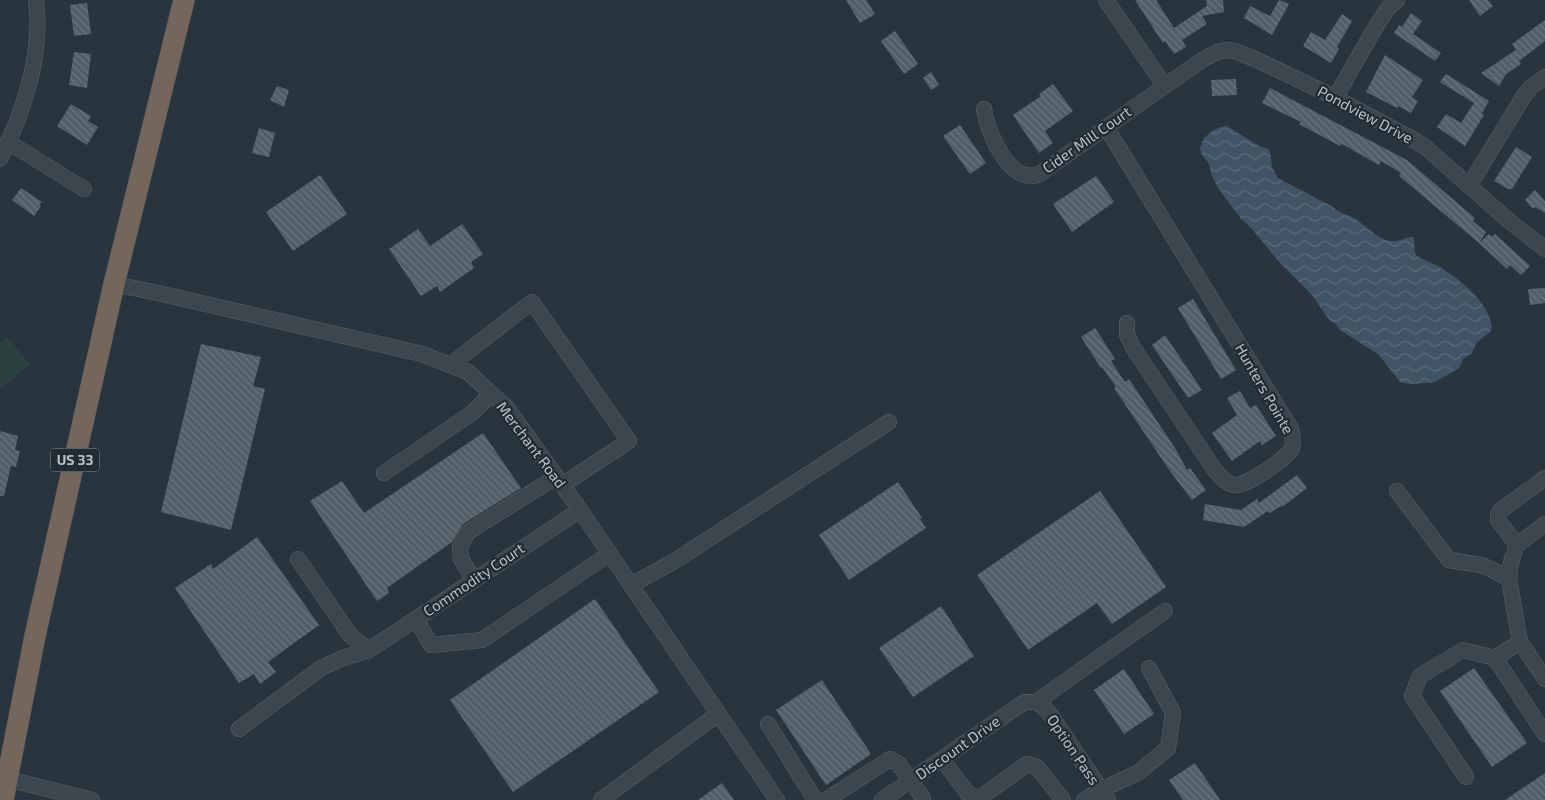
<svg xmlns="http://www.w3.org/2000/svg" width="1545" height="800" viewBox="0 0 1545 800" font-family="'Exo 2',sans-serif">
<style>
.pitch{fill:#2b4140}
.water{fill:url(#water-waves)}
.building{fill:url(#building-back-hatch)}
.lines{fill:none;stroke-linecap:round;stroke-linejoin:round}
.minor-casing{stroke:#5a646c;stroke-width:16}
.highway-casing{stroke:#475159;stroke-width:22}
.minor{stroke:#3c464f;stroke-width:15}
.highway{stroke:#74665a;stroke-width:21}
.labels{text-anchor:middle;stroke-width:4.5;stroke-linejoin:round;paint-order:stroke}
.shield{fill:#212b34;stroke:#8b949c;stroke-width:1}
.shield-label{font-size:14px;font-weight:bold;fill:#b8c1c9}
.street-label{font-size:15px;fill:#b8c1c9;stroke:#212b34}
</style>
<defs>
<pattern id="water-waves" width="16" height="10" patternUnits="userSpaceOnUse" patternTransform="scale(1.25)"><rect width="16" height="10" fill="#405466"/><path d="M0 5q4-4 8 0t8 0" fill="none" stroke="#5a6b7b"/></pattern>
<pattern id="building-back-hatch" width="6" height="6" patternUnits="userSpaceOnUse" patternTransform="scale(1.25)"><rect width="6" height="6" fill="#525f69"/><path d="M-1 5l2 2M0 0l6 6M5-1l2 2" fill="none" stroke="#69747d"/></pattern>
</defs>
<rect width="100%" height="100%" fill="#28343e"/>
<path class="pitch" d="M7,337L30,364L0,390V343Z"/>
<path class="water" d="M1227,126L1259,146L1268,149L1270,152L1272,167L1278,178L1333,207C1339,213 1346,214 1354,218C1364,224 1374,236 1386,240C1397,244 1404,237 1413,237C1416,243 1413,249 1416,255C1423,260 1430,262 1438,266C1460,279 1488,301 1492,327L1490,332L1477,342L1472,353L1463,359L1459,368L1449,374L1435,382L1427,383L1409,384L1400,382L1379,355L1340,330L1336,324L1330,321L1311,294L1279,262L1252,229L1241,219L1218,188L1212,176L1209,164L1201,153L1200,148L1204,138L1212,131L1220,127Z"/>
<g class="building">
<path d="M846,0H866L875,14L860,23Z"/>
<path d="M1135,0H1156L1174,28L1207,6L1206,0H1223L1224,12L1202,16L1207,24L1182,40L1186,47L1174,54L1165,41L1163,43Z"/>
<path d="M1279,0L1289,4L1272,35L1244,18L1250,6L1270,16Z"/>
<path d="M1469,0H1488L1493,6L1480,16Z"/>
<path d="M87,3L91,34L74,36L70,5Z"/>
<path d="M1411,13L1422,21L1413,34L1441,53L1435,61L1394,33L1399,25L1402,27Z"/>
<path d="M1342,14L1352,21L1337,47L1339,49L1331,63L1303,46L1311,32L1325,40Z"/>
<path d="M1545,20V41L1519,61L1521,64L1506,74L1499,86L1481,73L1516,50L1512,44Z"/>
<path d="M895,31L918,64L904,74L881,41Z"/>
<path d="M74,52L91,54L87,88L69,85Z"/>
<path d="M1385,55L1423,80L1412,97L1418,101L1411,113L1398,106L1397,108L1366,92Z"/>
<path d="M931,72L939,85L931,90L923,78Z"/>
<path d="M1446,74L1489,101L1482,113L1484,115L1465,146L1437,127L1446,114L1461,123L1474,103L1440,82Z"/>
<path d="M1236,79L1237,95L1212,96L1211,80Z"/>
<path d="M1053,84L1073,111L1045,131L1053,143L1039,153L1013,115L1041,96L1039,94Z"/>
<path d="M277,86L289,90L284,107L270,100Z"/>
<path d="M1270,88L1407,160L1475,218L1473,221L1486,232L1479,243L1399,176L1401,173L1381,161L1379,165L1342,144L1340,146L1299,124L1301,122L1262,103Z"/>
<path d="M71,104L91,116L88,121L98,127L87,145L57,126Z"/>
<path d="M960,125L986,163L970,174L943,136Z"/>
<path d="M259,128L275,133L269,157L252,153Z"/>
<path d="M1516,147L1532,157L1512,189H1508L1494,181Z"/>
<path d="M320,175L347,214L293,251L266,212Z"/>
<path d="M1096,176L1114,202L1072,232L1053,204Z"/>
<path d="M21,188L42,202L39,205L41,206L34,216L12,200Z"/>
<path d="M1535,190L1545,201V213L1535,207L1533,209L1525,200Z"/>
<path d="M462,224L483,254L471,262L474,268L440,292L437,286L421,296L389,249L418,229L430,246Z"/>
<path d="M1489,234L1492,237L1495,234L1530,266L1521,275L1510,265L1507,269L1479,243Z"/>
<path d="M1545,288V303L1530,305L1528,289Z"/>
<path d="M1193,299L1236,370L1221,379L1178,308Z"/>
<path d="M1095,328L1115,359L1111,361L1125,382L1129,379L1175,448L1187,470L1190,468L1206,490L1192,500L1172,474L1114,388L1116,387L1102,367L1101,368L1081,337Z"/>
<path d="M1165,335L1202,390L1188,398L1152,345Z"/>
<path d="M201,344L261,357L253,386L265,389L231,530L161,512Z"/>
<path d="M1240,391L1250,408L1256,405L1276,436L1262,445L1260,441L1232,461L1212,433L1237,415L1227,398Z"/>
<path d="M0,431L18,436L15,450L20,451L16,467L11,466L4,496H0Z"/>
<path d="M483,433L521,488L463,524L452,542L387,588L389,593L377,601L310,501L342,481L364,513Z"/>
<path d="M1297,475L1307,488L1282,507L1281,506L1270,513L1268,511L1244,527L1203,520L1205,504L1241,510L1257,499L1259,503Z"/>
<path d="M898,482L922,518L920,519L926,528L849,580L819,535Z"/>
<path d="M1100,491L1166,587L1112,624L1097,603L1028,650L977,575Z"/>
<path d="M257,537L319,625L268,662L276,672L260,684L254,674L239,683L175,588L211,564L213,569Z"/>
<path d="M595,599L659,692L513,792L450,700Z"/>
<path d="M941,606L974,656L913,697L879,648Z"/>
<path d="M1474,668L1527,743L1492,767L1440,691Z"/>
<path d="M1124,669L1154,714L1124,734L1094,690Z"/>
<path d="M822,680L871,754L826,785L776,710Z"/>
<path d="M1195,763L1220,800H1183L1169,780Z"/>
<path d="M1545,773V800H1505Z"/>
<path d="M722,783L734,800H698Z"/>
</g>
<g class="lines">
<defs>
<g id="minor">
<path d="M1106,0L1164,85"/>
<path d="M1335,98L1375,28L1388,8L1397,0"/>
<path d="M984,109C987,128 1002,166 1022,174C1027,176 1032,176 1038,175L1202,60L1217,52L1225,50L1235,51L1255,59L1332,96L1407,136L1424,146L1508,220L1545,249"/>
<path d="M1106,127L1291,429C1292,435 1294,442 1292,448C1287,459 1246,486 1235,485C1225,484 1220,475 1214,469L1134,349L1127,335V323"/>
<path d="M8,142L84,189"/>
<path d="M0,159C24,112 43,53 36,0"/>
<path d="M1469,186L1525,94L1532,86L1545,77"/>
<path d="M114,284L158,293L422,354L468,372L507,408L580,510L777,800"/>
<path d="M450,365L532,302L629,441L562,485"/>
<path d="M384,473L472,413L491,394"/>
<path d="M1397,491L1449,560L1481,565L1493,570L1509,579"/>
<path d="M1545,524L1517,545L1511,562L1509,579L1520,642L1545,679"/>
<path d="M1517,545L1498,520V515L1500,511L1545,478"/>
<path d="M298,559L350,635L369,650"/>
<path d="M474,580L461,559L460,546L468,532L556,477"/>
<path d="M631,585L673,562L889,422"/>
<path d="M416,619L431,645L482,640L609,554"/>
<path d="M1520,642L1495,658L1545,734"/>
<path d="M1036,702L1165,611"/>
<path d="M1036,702L1045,708L1052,717L1108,800"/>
<path d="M768,724L815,800"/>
<path d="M239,729L321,668L343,658L369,650L580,510"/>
<path d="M942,759L968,794L980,798L1027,764L1037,767L1063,800"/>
<path d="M1466,777L1412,696L1420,676L1463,650L1495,658"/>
<path d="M7,779L92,800"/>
<path d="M601,800L718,714"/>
<path d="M826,800L890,759L899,764L923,798L922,800"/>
<path d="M882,800L1017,707L1025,702H1036"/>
<path d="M1084,800L1101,790L1139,772L1168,748L1173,713L1149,668"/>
</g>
<path id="highway" d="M3,800L35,636L114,284L184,0"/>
</defs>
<use href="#minor" class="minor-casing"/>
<use href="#highway" class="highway-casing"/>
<use href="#minor" class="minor"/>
<use href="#highway" class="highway"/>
</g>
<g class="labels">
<rect class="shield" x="51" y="448.5" width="48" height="23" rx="4"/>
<g class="shield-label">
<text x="75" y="465">US 33</text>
</g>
<g class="street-label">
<text transform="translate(1365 115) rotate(28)" y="5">Pondview Drive</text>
<text transform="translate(1087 140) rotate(-35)" y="5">Cider Mill Court</text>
<text transform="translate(1264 389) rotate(60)" y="5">Hunters Pointe</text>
<text transform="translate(531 445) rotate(53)" y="5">Merchant Road</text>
<text transform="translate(474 580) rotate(-34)" y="5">Commodity Court</text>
<text transform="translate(958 748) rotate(-35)" y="5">Discount Drive</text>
<text transform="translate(1073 750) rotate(56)" y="5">Option Pass</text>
</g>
</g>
</svg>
